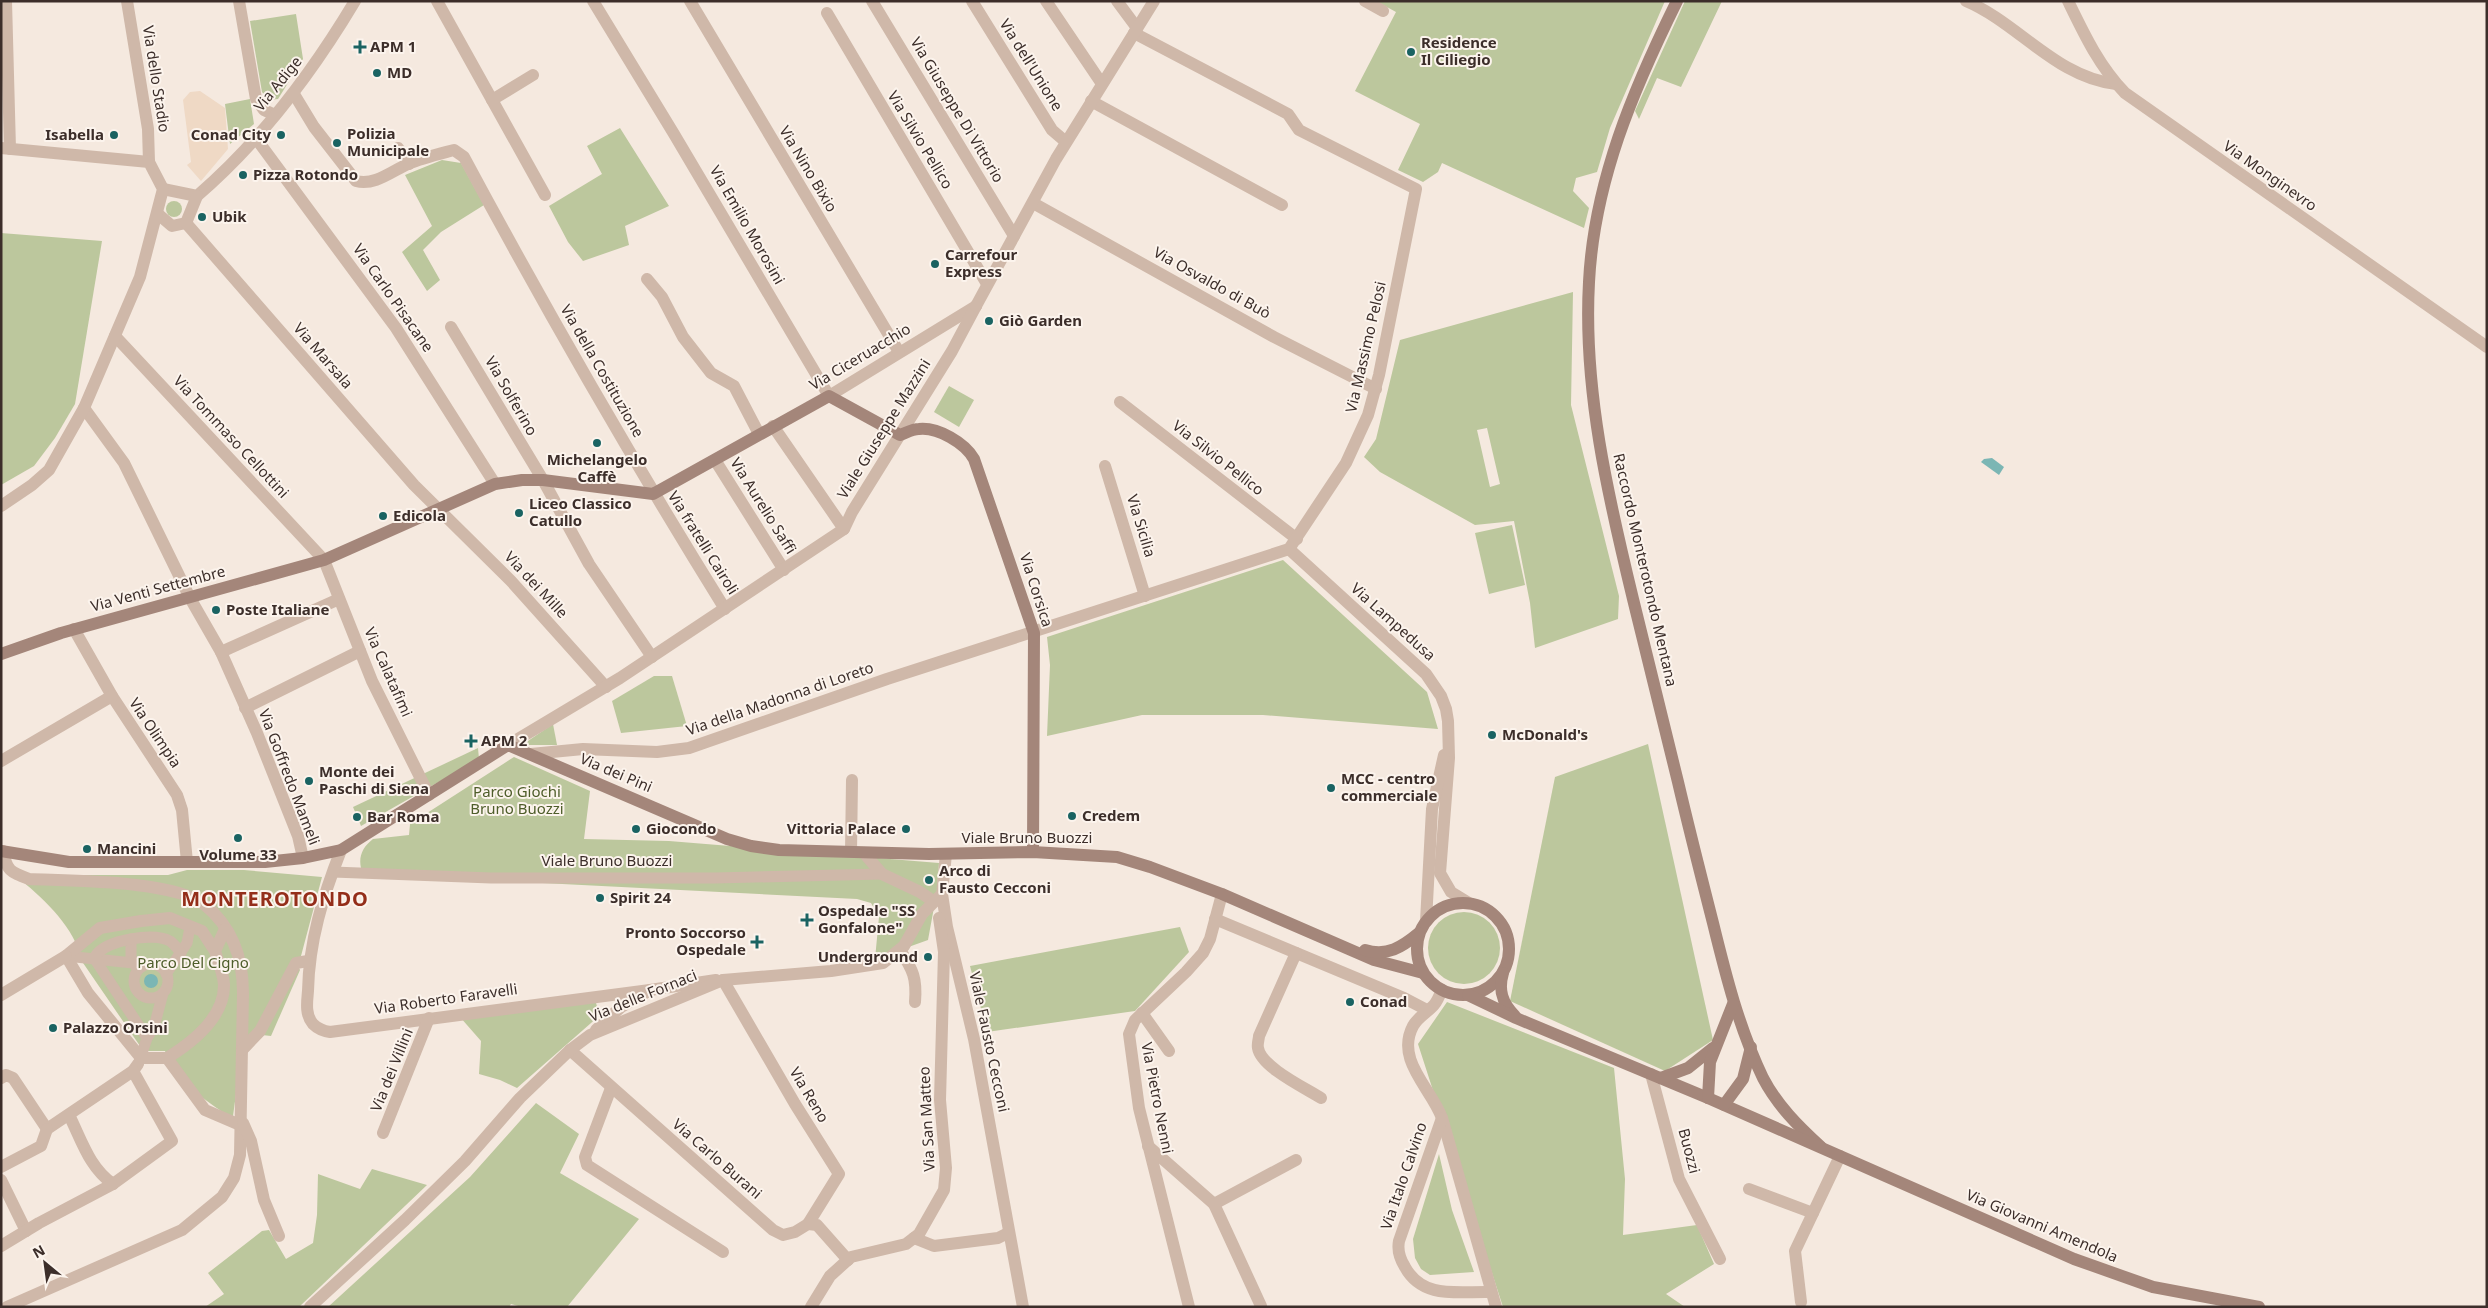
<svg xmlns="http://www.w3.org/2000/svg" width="2488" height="1308" viewBox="0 0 2488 1308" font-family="'Noto Sans',sans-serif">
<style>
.green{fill:#bcc79d;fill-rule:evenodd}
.plaza{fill:#efd9c5}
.water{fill:#7bb6b4}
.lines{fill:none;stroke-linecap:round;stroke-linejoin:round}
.pedestrian{stroke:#cfb8a9;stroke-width:11}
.minor{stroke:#cfb8a9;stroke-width:12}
.tertiary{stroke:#cfb8a9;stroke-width:12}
.secondary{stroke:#a4867a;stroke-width:12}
.poi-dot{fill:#1a6362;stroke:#fcf4ed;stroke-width:2}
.labels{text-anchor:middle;stroke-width:4;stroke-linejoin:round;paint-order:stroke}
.poi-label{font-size:15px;font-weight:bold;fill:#3c2e2a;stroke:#fcf4ed;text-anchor:start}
.street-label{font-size:15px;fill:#3c2e2a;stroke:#fcf4ed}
.park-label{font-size:15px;fill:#4e5d2a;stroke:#fcf4ed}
.district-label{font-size:20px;font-weight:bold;letter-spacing:1px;fill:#942e1a;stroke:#fcf4ed}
</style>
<rect width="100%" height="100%" fill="#f5e9df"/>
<g class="green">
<path d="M1376,1H1665L1610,128L1597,172L1576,178L1573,191L1589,208L1584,228L1442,163L1438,172L1423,182L1398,170L1420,124L1355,91L1396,12Z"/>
<path d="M1685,1H1722L1681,87L1657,78L1639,119L1635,111Z"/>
<path d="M296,14L303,59L278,99L269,100L262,92L250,21Z"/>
<path d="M250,99L254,124L230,144L225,104Z"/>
<path d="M620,128L669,206L625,226L629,245L583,261L568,242L549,206L602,174L587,146Z"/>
<path d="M442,160L461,163L484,205L441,232L423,250L440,280L427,291L402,252L432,226L405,175Z"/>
<circle cx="174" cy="209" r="8"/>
<path d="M1,233L102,241L75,404L55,438L34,466L1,485Z"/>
<path d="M1573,292L1571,405L1619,596L1618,619L1535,648L1530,603L1514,521L1475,525L1380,472L1364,457L1376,439L1400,340ZM1487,428L1500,484L1490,487L1477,430Z"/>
<path d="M949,386L974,400L959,427L934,412Z"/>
<path d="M1512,525L1525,585L1489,594L1475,533Z"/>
<path d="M1283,560L1427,692L1438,729L1263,715H1142L1047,736L1050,665L1047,637Z"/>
<path d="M654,676H672L687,726L621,733L612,701Z"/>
<path d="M553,724L557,745H522Z"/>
<path d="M1648,744L1713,1040L1665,1071L1510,1001L1555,777Z"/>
<path d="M478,748L479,759L361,826L353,807Z"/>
<path d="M514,757L590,791L584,839L669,841L939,863L937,891L928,940L875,959L879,917L871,903L857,899L363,874C357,860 361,848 373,839L409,835L410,824Z"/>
<path d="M187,870H244L322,877L301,956L242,1050L233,1116L230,1117C205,1100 176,1081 165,1051H148L140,1046L81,960C76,929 45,900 22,881L78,875H168Z"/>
<circle cx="1464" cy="948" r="36"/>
<path d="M1180,927L1189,952L1135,1011L987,1032L970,966Z"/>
<path d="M297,965L300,970L271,1036L262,1035Z"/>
<path d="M595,998L599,1016L517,1088L500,1080L479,1074L481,1041L460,1017Z"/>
<path d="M1447,1002L1614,1068L1625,1179L1623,1235L1697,1225L1714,1264L1666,1294L1685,1307H1503L1418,1044Z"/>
<path d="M536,1103L579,1134L560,1173L639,1219L567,1307H522L511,1304L509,1307H328L470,1177Z"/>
<path d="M1439,1154L1452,1210L1474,1272L1430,1275L1421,1269L1415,1258L1413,1239Z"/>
<path d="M372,1169L427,1185L299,1307H205L224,1294L208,1273L262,1231L269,1230L286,1259L313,1243L317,1215L318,1174L360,1189Z"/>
</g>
<path class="plaza" d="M200,91L225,108L228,149L201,181L187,165L191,162L183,100L190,92Z"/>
<g class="water">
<path d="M1992,458L2004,467L1999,475L1981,462L1984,459Z"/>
<circle cx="151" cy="981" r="7"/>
</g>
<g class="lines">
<g class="pedestrian">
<path d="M333,872L491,878H715L882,874"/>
<path d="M131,939V958L137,968"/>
<path d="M66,956L133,963"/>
<circle cx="151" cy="981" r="17"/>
<path d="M166,974L187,943L190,927"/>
<path d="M147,1038L154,1027L163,993"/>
<path d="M139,1062L147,1038L96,961V955C107,940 153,932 170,941C174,944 178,949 181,953"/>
</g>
<g class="minor">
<path d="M6,1L10,149"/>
<path d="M127,1L148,129L149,162"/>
<path d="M239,1L256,99L264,110L275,115"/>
<path d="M437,1L545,195"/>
<path d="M593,1L674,134L829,396L976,306"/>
<path d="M690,1L899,352"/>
<path d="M872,1L1014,236"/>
<path d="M972,1L1052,130L1066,142"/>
<path d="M1046,1L1102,84"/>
<path d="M1117,1L1137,28"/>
<path d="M1365,1L1383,11"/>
<path d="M1966,1C2018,23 2057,78 2116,84"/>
<path d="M2068,1C2084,34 2099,66 2125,93L2487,347"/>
<path d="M827,13L987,284"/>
<path d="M294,94L314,127L356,181C375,186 392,171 408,164C422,158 439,154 454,150L464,157C546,310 633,461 725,609"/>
<path d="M492,100L533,75"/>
<path d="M1091,101L1282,205"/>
<path d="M255,137L396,328L495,484"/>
<path d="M398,148L409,164"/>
<path d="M163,189L197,196C261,141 312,73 355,1"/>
<path d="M1033,203L1274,337L1376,389"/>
<path d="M158,214L172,226L186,223L197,196"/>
<path d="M186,223L414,485L511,581L606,687"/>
<path d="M647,279L662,297L683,337L711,373L734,386L759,434"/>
<path d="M451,327L543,480L589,564L652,657"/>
<path d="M115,336L324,560L372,681L429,795"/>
<path d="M1120,402L1297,539"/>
<path d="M84,408L124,463L190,598L221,652L257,733L298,836L303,858"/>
<path d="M773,426L844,529"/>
<path d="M715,460L784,570"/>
<path d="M1105,466L1145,596"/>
<path d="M1289,549L1426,674L1441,696L1446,709L1448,721L1449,758L1440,873L1451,892L1469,903"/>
<path d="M74,629L112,696L177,795L182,810L187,862"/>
<path d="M221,652L339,599"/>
<path d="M245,708L360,651"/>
<path d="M508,745L620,678L844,529L852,512L952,351L976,306"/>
<path d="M531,754L583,749L657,752L689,748L887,679L1289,549L1346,463L1368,415L1379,375L1416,189L1299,130L1288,114L1134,33"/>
<path d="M1,761L112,696"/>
<path d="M341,850C323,896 309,941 308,991C307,1002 305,1015 313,1024C318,1029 323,1031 330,1032L650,990"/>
<path d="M3,851C7,871 10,872 29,879C70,881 174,880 205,905C232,927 243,959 243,993L240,1155L234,1178L222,1197L182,1230L7,1307"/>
<path d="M851,852L852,780"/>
<path d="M864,853L882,874L920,892L933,901"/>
<path d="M946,854L942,894L947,927L974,1039L1023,1307"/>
<path d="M1215,919L1404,998L1427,1010"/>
<path d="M1426,921L1432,809L1444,755"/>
<path d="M900,950C913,970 917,978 915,1002"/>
<path d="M215,951L202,931L170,918L141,921L100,928L66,956L88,993L141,1058H167C193,1042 225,1017 224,984C223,973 218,961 215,951L225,929"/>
<path d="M1296,953L1259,1036C1259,1039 1257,1044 1258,1048C1261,1067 1305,1088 1321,1098"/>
<path d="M723,980L795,1104L839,1174L808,1224"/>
<path d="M1442,990C1439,996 1437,1003 1432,1007C1425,1014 1418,1017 1413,1026C1395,1060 1431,1088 1442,1118L1496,1307"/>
<path d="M1,995L66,956"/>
<path d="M1142,1013L1169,1051"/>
<path d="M596,1030L621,1007L650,990L716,980"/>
<path d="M242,1050L260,1031L296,963L308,961"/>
<path d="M570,1050L773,1230L783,1235L795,1232L808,1224L817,1225L848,1260"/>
<path d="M167,1058L205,1110L240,1125"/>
<path d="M1651,1074L1679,1179L1720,1259"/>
<path d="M1,1078L6,1075L13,1078L47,1129"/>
<path d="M611,1088L585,1157L587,1165L723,1252"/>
<path d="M69,1115C82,1141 89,1167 113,1184"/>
<path d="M1442,1118L1399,1241C1397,1251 1400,1259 1405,1267C1423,1300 1459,1291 1491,1292"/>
<path d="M243,1123L251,1141L264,1200L279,1236"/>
<path d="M47,1129L133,1071L138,1064"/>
<path d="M383,1133L429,1018"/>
<path d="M1148,1146L1214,1204L1296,1160"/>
<path d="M1,1167L41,1146L47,1129"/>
<path d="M1,1180L26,1231"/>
<path d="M1749,1189L1813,1213"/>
<path d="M1214,1204L1261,1306"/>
<path d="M914,1238L934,1246L998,1238L1008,1233"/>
<path d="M1,1246L39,1223L113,1184L172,1141L133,1071"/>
<path d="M1801,1302L1795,1251L1840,1156"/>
<path d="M310,1307L405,1220L465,1161L520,1098L570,1050L590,1035L723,980L831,971L883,963L904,946L922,914L942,894"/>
<path d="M811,1307L830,1276L851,1257L906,1244L919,1234L944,1190L946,1168L940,1100L944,952L939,918"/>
<path d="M1189,1307L1139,1108L1129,1034L1135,1020L1186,972L1203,953L1210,939L1222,894"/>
</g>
<g class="tertiary">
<path d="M1,148L149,162L163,189L140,277L84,408L49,470L32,485L1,506"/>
<path d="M976,306L1056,159L1154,1"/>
</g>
<g class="secondary">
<path d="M1677,1C1633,90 1594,182 1589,282C1583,389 1608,496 1633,599C1648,660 1663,721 1678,782C1689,829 1701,876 1713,923C1726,976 1739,1028 1763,1078C1777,1105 1798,1126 1821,1147"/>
<path d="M1,654L61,633L324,560L495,484L522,480H543L653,494L829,396L900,435C906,433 912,429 919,429C938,427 965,443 974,459L1034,633L1033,852"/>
<path d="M1,851L69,862H265L303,858L341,850L508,745L727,839L751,846L779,850L929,854L1033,852L1117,857L1150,867L1222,894L1374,960L1423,973"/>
<circle cx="1463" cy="949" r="46"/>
<path d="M1365,950C1387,957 1402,947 1419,933"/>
<path d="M1503,973C1498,990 1502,1003 1515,1016"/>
<path d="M1468,995L1516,1018L1708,1098L2074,1259L2153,1287L2259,1307"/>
<path d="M1661,1078L1688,1068L1713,1048"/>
<path d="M1708,1098L1710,1062L1733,1004"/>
<path d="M1724,1105L1743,1079L1751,1047"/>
</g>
</g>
<g class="poi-dot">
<path d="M357.5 39.5h5v5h5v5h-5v5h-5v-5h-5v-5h5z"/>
<circle cx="1411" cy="52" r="5"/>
<circle cx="377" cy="73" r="5"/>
<circle cx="114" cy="135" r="5"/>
<circle cx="281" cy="135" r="5"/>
<circle cx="337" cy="143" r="5"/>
<circle cx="243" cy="175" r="5"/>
<circle cx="202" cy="217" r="5"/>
<circle cx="935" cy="264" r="5"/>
<circle cx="989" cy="321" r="5"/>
<circle cx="597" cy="443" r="5"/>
<circle cx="519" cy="513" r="5"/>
<circle cx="383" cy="516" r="5"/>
<circle cx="216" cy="610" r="5"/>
<circle cx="1492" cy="735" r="5"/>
<path d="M468.5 733.5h5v5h5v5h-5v5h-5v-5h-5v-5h5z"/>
<circle cx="309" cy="781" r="5"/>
<circle cx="1331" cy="788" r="5"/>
<circle cx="1072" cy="816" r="5"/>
<circle cx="357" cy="817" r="5"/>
<circle cx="636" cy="829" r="5"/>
<circle cx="906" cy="829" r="5"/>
<circle cx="238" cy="838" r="5"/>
<circle cx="87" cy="849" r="5"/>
<circle cx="929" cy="880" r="5"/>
<circle cx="600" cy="898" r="5"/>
<path d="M804.5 912.5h5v5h5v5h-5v5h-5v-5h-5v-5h5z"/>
<path d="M754.5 934.5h5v5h5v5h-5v5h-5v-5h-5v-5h5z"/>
<circle cx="928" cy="957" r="5"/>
<circle cx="1350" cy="1002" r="5"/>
<circle cx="53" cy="1028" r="5"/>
</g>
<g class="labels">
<g class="poi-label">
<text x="1421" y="48">Residence<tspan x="1421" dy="17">Il Ciliegio</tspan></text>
<text x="370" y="52">APM 1</text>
<text x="387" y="78">MD</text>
<text x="347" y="139">Polizia<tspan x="347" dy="17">Municipale</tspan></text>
<text x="104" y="140" text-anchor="end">Isabella</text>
<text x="271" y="140" text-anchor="end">Conad City</text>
<text x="253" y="180">Pizza Rotondo</text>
<text x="212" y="222">Ubik</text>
<text x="945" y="260">Carrefour<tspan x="945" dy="17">Express</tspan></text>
<text x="999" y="326">Giò Garden</text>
<text x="597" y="465" text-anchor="middle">Michelangelo<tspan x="597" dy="17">Caffè</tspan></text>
<text x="529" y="509">Liceo Classico<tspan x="529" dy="17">Catullo</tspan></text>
<text x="393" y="521">Edicola</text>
<text x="226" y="615">Poste Italiane</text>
<text x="1502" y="740">McDonald's</text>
<text x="481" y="746">APM 2</text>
<text x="319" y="777">Monte dei<tspan x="319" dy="17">Paschi di Siena</tspan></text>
<text x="1341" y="784">MCC - centro<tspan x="1341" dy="17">commerciale</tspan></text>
<text x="1082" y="821">Credem</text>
<text x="367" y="822">Bar Roma</text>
<text x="646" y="834">Giocondo</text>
<text x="896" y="834" text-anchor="end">Vittoria Palace</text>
<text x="97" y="854">Mancini</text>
<text x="238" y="860" text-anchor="middle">Volume 33</text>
<text x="939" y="876">Arco di<tspan x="939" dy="17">Fausto Cecconi</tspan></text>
<text x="610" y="903">Spirit 24</text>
<text x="818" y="916">Ospedale "SS<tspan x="818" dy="17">Gonfalone"</tspan></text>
<text x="746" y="938" text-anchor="end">Pronto Soccorso<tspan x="746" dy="17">Ospedale</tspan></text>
<text x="918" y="962" text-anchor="end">Underground</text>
<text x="1360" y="1007">Conad</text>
<text x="63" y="1033">Palazzo Orsini</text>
</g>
<g class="street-label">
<text transform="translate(1031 65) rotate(58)" y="5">Via dell'Unione</text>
<text transform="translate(156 79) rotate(81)" y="5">Via dello Stadio</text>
<text transform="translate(278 84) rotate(-51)" y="5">Via Adige</text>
<text transform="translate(957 110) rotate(59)" y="5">Via Giuseppe Di Vittorio</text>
<text transform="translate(920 140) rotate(59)" y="5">Via Silvio Pellico</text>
<text transform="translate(808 169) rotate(59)" y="5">Via Nino Bixio</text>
<text transform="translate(2270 176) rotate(35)" y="5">Via Monginevro</text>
<text transform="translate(747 225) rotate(60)" y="5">Via Emilio Morosini</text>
<text transform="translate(1212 283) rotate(29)" y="5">Via Osvaldo di Buò</text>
<text transform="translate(393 298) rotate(55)" y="5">Via Carlo Pisacane</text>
<text transform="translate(1366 347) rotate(-77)" y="5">Via Massimo Pelosi</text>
<text transform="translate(323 356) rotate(49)" y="5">Via Marsala</text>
<text transform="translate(860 357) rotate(-31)" y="5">Via Ciceruacchio</text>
<text transform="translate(602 371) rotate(60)" y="5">Via della Costituzione</text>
<text transform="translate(511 396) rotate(60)" y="5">Via Solferino</text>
<text transform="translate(884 429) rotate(-58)" y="5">Viale Giuseppe Mazzini</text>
<text transform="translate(231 437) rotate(47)" y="5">Via Tommaso Cellottini</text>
<text transform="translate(1218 458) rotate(38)" y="5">Via Silvio Pellico</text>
<text transform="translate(763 506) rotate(58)" y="5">Via Aurelio Saffi</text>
<text transform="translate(1141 526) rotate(73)" y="5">Via Sicilia</text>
<text transform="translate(703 543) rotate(58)" y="5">Via fratelli Cairoli</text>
<text transform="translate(1645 570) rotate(77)" y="5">Raccordo Monterotondo Mentana</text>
<text transform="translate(536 585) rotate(47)" y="5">Via dei Mille</text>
<text transform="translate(158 589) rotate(-15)" y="5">Via Venti Settembre</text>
<text transform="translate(1036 590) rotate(72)" y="5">Via Corsica</text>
<text transform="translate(1393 622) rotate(42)" y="5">Via Lampedusa</text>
<text transform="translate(388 672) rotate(66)" y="5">Via Calatafimi</text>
<text transform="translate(780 699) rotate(-19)" y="5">Via della Madonna di Loreto</text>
<text transform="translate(155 733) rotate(56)" y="5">Via Olimpia</text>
<text transform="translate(616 773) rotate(23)" y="5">Via dei Pini</text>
<text transform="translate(289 777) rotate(69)" y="5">Via Goffredo Mameli</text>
<text x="1027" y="843">Viale Bruno Buozzi</text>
<text x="607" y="866">Viale Bruno Buozzi</text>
<text transform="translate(643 996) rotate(-22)" y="5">Via delle Fornaci</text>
<text transform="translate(446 999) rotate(-8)" y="5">Via Roberto Faravelli</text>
<text transform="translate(989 1042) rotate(78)" y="5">Viale Fausto Cecconi</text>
<text transform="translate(392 1070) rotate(-68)" y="5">Via dei Villini</text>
<text transform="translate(809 1095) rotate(59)" y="5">Via Reno</text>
<text transform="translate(1157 1098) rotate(79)" y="5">Via Pietro Nenni</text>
<text transform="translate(927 1119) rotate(-93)" y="5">Via San Matteo</text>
<text transform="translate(1689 1151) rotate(75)" y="5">Buozzi</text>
<text transform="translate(717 1159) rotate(41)" y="5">Via Carlo Burani</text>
<text transform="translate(1404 1176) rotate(-71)" y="5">Via Italo Calvino</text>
<text transform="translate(2042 1226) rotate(23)" y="5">Via Giovanni Amendola</text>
</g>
<g class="park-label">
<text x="517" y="797">Parco Giochi<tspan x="517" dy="17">Bruno Buozzi</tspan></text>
<text x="193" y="968">Parco Del Cigno</text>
</g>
<g class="district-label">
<text x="275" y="906">MONTEROTONDO</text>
</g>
</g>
<rect width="2488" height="1308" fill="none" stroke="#3c2e2a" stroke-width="5"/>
<g transform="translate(45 1263) rotate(331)" stroke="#fcf4ed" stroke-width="4" paint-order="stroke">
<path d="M0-4L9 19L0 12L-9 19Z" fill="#3c2e2a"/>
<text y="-8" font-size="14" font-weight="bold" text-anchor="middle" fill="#3c2e2a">N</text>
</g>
</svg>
